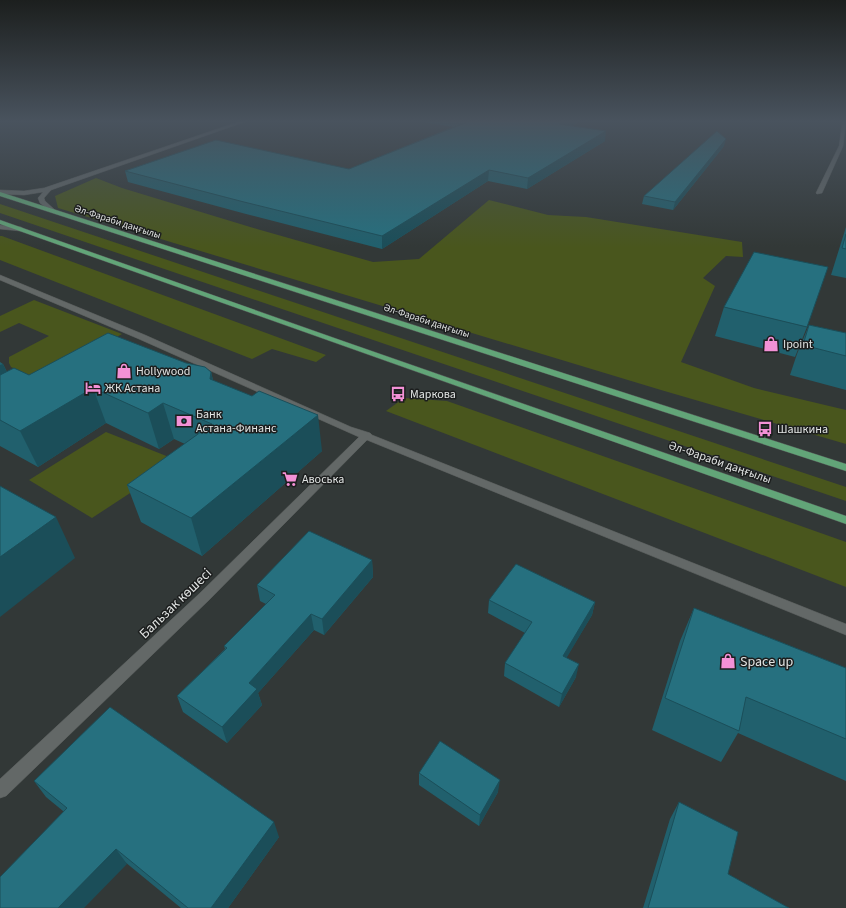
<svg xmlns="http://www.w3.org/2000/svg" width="846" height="908" viewBox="0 0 846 908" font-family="'Source Sans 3',sans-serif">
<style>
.green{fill:#49561d}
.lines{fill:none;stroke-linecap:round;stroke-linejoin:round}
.minor-casing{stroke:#525655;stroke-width:1}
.tertiary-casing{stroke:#525655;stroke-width:1}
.primary-casing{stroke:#525655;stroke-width:1}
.minor{fill:#636867;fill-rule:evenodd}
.tertiary{fill:#636867;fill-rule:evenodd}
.primary{fill:#62a578;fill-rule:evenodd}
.wall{fill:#21606d}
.shaded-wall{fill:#1b4e59}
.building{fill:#26707f;stroke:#1b4e59}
.labels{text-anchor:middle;stroke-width:3;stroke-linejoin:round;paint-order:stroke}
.far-street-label{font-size:10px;fill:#e1e4e3;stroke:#1c1e1e}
.poi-label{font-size:12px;fill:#e1e4e3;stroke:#1c1e1e;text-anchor:start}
.street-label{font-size:12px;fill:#e1e4e3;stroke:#1c1e1e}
.near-street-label{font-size:14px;fill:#e1e4e3;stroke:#1c1e1e}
.near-poi-label{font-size:14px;fill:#e1e4e3;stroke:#1c1e1e;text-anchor:start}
</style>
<rect width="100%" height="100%" fill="#323837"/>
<g class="green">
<path d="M96,178L122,188L257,229L373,262L419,259L489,200L548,215L586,217L742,242L743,257L726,256L703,278L715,286L681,362L754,388L846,410V444L661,390L58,208L55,196Z"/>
<path d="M0,204L846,487V501L0,213Z"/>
<path d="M0,236H2L326,355L316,362L272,349L252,359L0,260Z"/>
<path d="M34,300L122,334L46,377L28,375L11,367L9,363V357L49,336L19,323L0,332V316Z"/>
<path d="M404,398L447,401L846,542V587L386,411Z"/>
<path d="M106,432L179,461L92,518L29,480Z"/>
</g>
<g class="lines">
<defs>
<g id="minor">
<path d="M843,120H846L843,146L822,193L817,194L816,193L839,146Z"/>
<path d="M0,275L145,335L351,427L370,433L372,435L846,624V635L367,440L208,601L6,796L0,798V779L200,593L359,437L139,339L0,280Z"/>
</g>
<g id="tertiary">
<path d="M244,120H250L51,190L44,198L45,201L55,210V212H51L40,203L38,198L43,192L24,195L0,194V190L24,191L44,188Z"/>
<path d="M0,225L21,227L24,229L21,231L0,229Z"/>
</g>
<g id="primary">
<path d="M0,192L846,464V471L0,196Z"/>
<path d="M0,220L340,340L846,516V524L0,224Z"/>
</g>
</defs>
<use href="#minor" class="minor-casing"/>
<use href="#tertiary" class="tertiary-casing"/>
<use href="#primary" class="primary-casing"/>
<use href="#minor" class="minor"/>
<use href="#tertiary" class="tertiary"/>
<use href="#primary" class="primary"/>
</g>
<g class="wall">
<path d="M412,120H582L572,126L605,141L527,189L488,181L382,249L246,214L128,182L125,171L349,169L453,127Z"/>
<path d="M724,146L673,210L642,204L644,196Z"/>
<path d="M846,227V278L831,275Z"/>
<path d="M724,307L807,327L795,357L715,336Z"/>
<path d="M809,325L846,333V390L790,375L797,354Z"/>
<path d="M0,362L3,364L7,372L29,375L186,363L211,372L213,380L322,451L202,556L141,522L127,485L185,444L174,439L159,449L106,423L38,467L0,446Z"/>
<path d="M372,560L373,577L324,635L314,630L258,693L262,705L227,743L183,712L177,696L225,649L224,646L266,604L260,601L257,585Z"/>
<path d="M489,600L595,602L592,615L566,658L576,677L559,707L504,676L505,663L525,633L488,613Z"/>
<path d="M694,608L846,668V781L738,733L721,762L652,730L680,641Z"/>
<path d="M419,773L498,792L479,826L419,785Z"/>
<path d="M34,781L279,837L228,908H181L46,797Z"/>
<path d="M679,802L728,874L789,908H643L670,819Z"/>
</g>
<g class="shaded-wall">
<path d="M566,120H582L558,134L559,124Z"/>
<path d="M606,131L605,141L527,189L528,178Z"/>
<path d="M726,139L724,146L673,210L675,202Z"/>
<path d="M489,170L488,181L382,249V236Z"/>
<path d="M3,364L19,398L0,408V365Z"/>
<path d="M211,372L219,407L210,379Z"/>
<path d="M93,388L106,423L38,467L20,431Z"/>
<path d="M163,403L174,439L159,449L148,413Z"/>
<path d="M318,415L322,451L202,556L191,518Z"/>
<path d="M56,517L75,558L0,617V557Z"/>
<path d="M372,560L373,577L324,635L322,619Z"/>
<path d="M595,602L592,615L560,669L563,656Z"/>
<path d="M311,614L314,630L258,693L262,705L227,743L222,727L249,683Z"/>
<path d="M579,664L576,677L559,707L562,694Z"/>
<path d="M500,780L498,792L479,826L480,815Z"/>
<path d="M274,822L279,837L228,908H211Z"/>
<path d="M116,849L127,864L84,908H58Z"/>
</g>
<g class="building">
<path d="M465,120H566L559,124L606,131L528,178L489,170L382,236L244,202L125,171L216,140L349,169L470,121Z"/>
<path d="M717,131L726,139L675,202L644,196Z"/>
<path d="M846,234V249L842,248Z"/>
<path d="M754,252L828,267L807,327L724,307Z"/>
<path d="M809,325L846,333V356L803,345Z"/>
<path d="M108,333L186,363L205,367L211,372L210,379L252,396L259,391L318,415L191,518L127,485L212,424L163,403L148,413L93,388L20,431L0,420V375L14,368L29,375Z"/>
<path d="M0,486L56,517L0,557Z"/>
<path d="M309,531L372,560L322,619L311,614L249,683L257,689L222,727L177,696L227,648L224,646L275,595L257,585Z"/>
<path d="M516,564L595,602L563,656L579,664L562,694L505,663L532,622L489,600Z"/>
<path d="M694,608L846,668V739L746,697L739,731L665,698Z"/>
<path d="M110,707L274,822L211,908H188L116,849L58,908H0V877L67,808L34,781Z"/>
<path d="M440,741L500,780L480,815L419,773Z"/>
<path d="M679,802L738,832L728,874L789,908H648Z"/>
</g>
<linearGradient id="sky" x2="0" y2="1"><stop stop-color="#1c1f1e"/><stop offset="0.49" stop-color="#49535e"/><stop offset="1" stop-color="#49535e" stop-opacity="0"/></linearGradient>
<rect width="846" height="247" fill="url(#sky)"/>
<defs>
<symbol id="shop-bare" viewBox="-9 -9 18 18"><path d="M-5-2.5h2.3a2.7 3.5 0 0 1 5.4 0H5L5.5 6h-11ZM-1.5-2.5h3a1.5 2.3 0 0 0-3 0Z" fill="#f391d6" stroke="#1c1e1e" stroke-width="2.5" paint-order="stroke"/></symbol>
<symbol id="hotel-bare" viewBox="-9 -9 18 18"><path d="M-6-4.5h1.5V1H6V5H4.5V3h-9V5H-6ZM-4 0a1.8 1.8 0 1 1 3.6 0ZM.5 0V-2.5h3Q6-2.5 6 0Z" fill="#f391d6" stroke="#1c1e1e" stroke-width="2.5" paint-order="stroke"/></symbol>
<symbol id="bus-bare" viewBox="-9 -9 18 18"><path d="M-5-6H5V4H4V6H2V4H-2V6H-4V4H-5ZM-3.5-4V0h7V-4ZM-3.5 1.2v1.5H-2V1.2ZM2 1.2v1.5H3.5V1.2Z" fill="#f391d6" stroke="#1c1e1e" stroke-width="2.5" paint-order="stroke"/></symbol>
<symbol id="bank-bare" viewBox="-9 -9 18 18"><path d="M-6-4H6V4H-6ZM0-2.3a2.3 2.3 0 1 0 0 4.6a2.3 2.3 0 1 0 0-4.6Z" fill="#f391d6" stroke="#1c1e1e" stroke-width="2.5" paint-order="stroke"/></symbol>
<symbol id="supermarket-bare" viewBox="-9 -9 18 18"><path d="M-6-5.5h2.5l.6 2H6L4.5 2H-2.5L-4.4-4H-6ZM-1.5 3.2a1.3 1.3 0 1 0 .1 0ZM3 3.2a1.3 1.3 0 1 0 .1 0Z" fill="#f391d6" stroke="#1c1e1e" stroke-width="2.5" paint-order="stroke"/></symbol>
</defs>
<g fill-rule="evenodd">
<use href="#shop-bare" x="760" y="333" width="22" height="22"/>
<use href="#shop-bare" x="113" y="360" width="22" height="22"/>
<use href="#hotel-bare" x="82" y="377" width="22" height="22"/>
<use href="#bus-bare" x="387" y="383" width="22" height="22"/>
<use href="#bank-bare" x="173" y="410" width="22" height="22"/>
<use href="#bus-bare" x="754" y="418" width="22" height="22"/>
<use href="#supermarket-bare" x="279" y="468" width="22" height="22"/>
<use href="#shop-bare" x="717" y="650" width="22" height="22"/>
</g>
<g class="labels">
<g class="far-street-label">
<text transform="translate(118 221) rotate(18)" y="4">Әл-Фараби даңғылы</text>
<text transform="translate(427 320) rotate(18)" y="4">Әл-Фараби даңғылы</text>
</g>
<g class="poi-label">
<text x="783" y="348">Ipoint</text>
<text x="136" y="375">Hollywood</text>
<text x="105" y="392">ЖК Астана</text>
<text x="410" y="398">Маркова</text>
<text x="196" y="418">Банк<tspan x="196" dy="14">Астана-Финанс</tspan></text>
<text x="777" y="433">Шашкина</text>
<text x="302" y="483">Авоська</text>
</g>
<g class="street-label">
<text transform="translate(720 462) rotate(19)" y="4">Әл-Фараби даңғылы</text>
</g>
<g class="near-street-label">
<text transform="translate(175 603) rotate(-44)" y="5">Бальзак көшесі</text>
</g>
<g class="near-poi-label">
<text x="740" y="666">Space up</text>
</g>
</g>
</svg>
